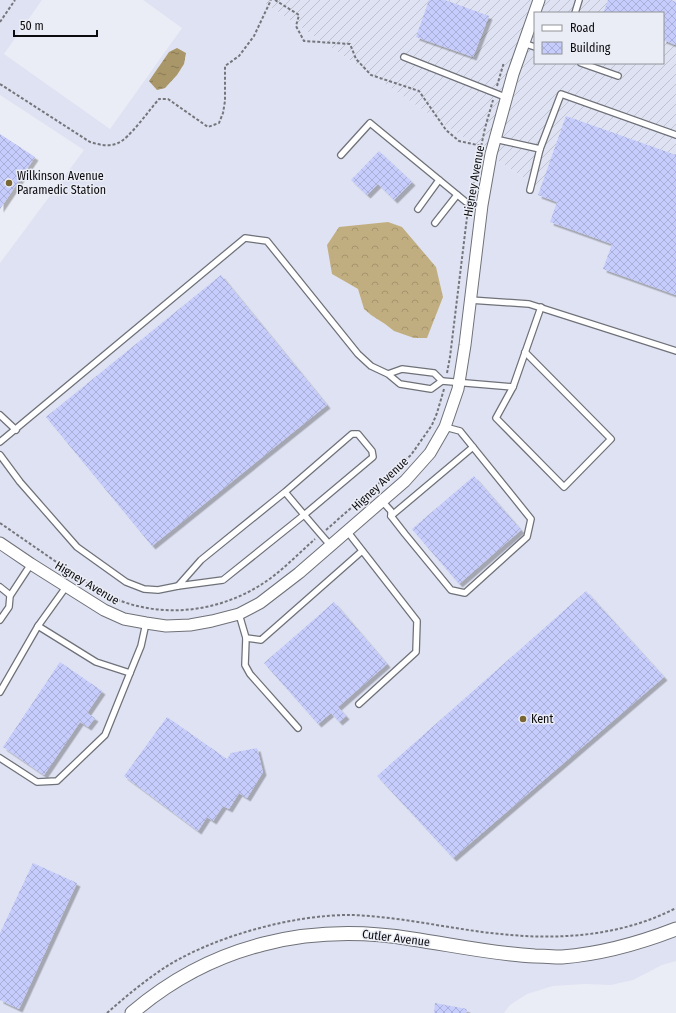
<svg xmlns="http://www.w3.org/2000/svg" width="676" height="1013" viewBox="0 0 676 1013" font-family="'Fira Sans Condensed',sans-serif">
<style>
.built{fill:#dfe2f2;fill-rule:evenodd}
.industrial{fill:url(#industrial-furrows);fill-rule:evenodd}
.forest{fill:url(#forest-crowns)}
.water{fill:url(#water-ripples)}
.building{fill:url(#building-cross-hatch);filter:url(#shadow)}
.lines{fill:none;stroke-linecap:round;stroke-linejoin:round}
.service-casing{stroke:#6f7178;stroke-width:8}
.minor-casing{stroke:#6f7178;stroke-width:13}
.tertiary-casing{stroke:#6f7178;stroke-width:15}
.path{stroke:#75767c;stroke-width:2;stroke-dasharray:3 2;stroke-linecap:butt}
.service{stroke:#fff;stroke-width:5.5}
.minor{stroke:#fff;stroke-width:11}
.tertiary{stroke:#fff;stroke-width:13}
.poi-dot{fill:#796634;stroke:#ebedf6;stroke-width:1.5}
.labels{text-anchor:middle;stroke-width:3;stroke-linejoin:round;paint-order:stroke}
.poi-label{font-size:12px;fill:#0c0c0f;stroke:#ebedf6;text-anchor:start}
.street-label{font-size:12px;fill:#0c0c0f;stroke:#ebedf6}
</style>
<defs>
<pattern id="industrial-furrows" width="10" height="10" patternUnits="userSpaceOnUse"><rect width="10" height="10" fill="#dfe2f2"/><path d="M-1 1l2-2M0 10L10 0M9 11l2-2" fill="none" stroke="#bec1ce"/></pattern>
<pattern id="forest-crowns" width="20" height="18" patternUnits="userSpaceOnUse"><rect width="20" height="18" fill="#c1ae80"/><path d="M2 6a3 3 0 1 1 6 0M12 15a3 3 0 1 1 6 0" fill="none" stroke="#a5946d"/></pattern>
<pattern id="water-ripples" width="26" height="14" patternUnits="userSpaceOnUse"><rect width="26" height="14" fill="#a99769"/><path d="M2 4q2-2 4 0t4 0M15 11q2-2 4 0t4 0" fill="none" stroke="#887a55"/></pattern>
<pattern id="building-cross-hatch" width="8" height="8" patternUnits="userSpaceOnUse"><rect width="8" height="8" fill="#c6cdfc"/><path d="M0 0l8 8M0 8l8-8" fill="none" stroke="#a9afd7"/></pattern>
<filter id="shadow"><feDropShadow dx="3.5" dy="3.5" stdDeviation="0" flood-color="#0004"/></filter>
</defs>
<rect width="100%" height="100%" fill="#ebedf6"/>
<path class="built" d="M0,0H42L4,54L110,129L182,28L143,0H261L676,281V961L662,965L633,980L611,985L585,984L553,986L527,994L510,1005L504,1013H0V263L84,150L0,95ZM332,274L443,297L394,331L385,324L371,315L364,309L358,289Z"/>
<path class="industrial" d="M261,0H676V281ZM535,13H663V63H535Z"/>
<path class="forest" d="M388,222L402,227L436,267L443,297L427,338H414L394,331L385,324L371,315L364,309L358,289L332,274L327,245L339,227Z"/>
<path class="water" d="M177,48L186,53L184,64L177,75L165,88L157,90L149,81L169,52Z"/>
<g class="building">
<path d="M429,0H445L489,16L473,57L416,37Z"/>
<path d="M608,0H671L676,2V45L663,40V13H603Z"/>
<path d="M566,116L676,155V295L603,269L612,244L550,222L557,202L538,195Z"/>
<path d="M0,134L35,157L0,209Z"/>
<path d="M379,151L412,182L394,200L378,184L367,195L351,180Z"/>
<path d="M221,275L327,405L152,546L46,417Z"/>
<path d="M474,476L521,530L459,584L412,529Z"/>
<path d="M586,591L664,677L453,858L377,776Z"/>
<path d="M334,602L387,664L338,707L346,716L339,722L331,713L318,724L264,663Z"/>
<path d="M60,662L102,691L87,713L95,718L88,727L80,722L44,775L3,747Z"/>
<path d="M167,717L227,759L231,753L257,748L263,772L247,798L239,793L229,809L223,806L213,821L207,817L198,831L124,776Z"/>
<path d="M33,863L77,883L19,1009L0,1000V933Z"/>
<path d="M435,1003L467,1009L466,1013H434Z"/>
</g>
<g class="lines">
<defs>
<g id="service">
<path d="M575,13L579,0"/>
<path d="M523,43L535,47"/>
<path d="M404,57L505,97"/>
<path d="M581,63L618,76"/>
<path d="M495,139L540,149L561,94L676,135"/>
<path d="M341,155L370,123L466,202L482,205"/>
<path d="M530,190L540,149"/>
<path d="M418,209L439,180"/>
<path d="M435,223L457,195"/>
<path d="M470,300L529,304L676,351"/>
<path d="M442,381L513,387L541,307"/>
<path d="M513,387L496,418L564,487L611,439L525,352"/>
<path d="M0,415L16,430"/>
<path d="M0,442L245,238L267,241L358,354L371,366L388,374L400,384L431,389L442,381L434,373L402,369L388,374"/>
<path d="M0,455L20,482L77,547L126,582L144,589L158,590L178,586"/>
<path d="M285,492L201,560L178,586L223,580L304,515L373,457L372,451L358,434H352L285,492C300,510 315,528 331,546"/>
<path d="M382,501L391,511V516L405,534L451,590L465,593L527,537L531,519L460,431L445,427"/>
<path d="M391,516L473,447"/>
<path d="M347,531L417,621L416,652L359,704"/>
<path d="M0,587L10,595"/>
<path d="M66,587L38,626L96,662L130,673L141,646L146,623"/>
<path d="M239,614L246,638L245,665L250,674L298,728"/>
<path d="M0,620L9,607L10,596L31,564"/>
<path d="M246,638L261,640L362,551"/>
<path d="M0,692L38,626"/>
<path d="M0,758L37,782L57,781L105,735L130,673"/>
</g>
<path id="minor" d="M0,543L31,564L104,610L124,619L146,623L166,626L190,625L212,621L239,614L260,603L299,573L405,481L430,453L445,427L458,389L465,345L482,205L491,154L513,74L539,0"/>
<path id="tertiary" d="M132,1013C211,945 309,922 412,939C453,945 493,954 535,956C543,956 553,957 562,957C600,954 640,943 676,929"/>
</defs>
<use href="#service" class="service-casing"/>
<use href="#minor" class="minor-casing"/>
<use href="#tertiary" class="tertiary-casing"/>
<g class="path">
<path d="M275,0L299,15L296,26L304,41L350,44L356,59L371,75L419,91L446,130L459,141L482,146"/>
<path d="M0,22L15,0"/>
<path d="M0,84L90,142C100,145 109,147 118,143C129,139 150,109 159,99H168L208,127L219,123L223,113L225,101V66L239,56L254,36L271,0"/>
<path d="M497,86L504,62"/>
<path d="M471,195L485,128L493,100"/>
<path d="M447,373L450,357L468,209"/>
<path d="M0,523L94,588C103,592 112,598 121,601C167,618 218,611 259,586C279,574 297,555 315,539"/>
<path d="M326,530L411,455L432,425L437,413L444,389"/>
<path d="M107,1013C124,998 142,983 161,970C210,937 294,914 353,915C406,917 458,931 511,935C567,940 626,934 676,908"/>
</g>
<use href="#service" class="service"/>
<use href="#minor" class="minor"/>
<use href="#tertiary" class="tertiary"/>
</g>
<g class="poi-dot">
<circle cx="9" cy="183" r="4"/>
<circle cx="523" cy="719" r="4"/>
</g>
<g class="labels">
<g class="poi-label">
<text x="17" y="180">Wilkinson Avenue<tspan x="17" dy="14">Paramedic Station</tspan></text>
<text x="531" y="723">Kent</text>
</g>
<g class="street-label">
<text transform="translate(474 181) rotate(-80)" y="4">Higney Avenue</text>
<text transform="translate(380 484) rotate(-43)" y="4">Higney Avenue</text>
<text transform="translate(87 583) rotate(31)" y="4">Higney Avenue</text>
<text transform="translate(396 938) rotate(7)" y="4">Cutler Avenue</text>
</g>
</g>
<rect x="534" y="12" width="130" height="52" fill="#ebedf6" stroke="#92939a"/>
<rect x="542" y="25" width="20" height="6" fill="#ffffff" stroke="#92939a"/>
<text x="570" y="32" font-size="12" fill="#0c0c0f">Road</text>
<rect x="542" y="42" width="20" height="12" fill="url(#building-cross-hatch)" stroke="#92939a"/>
<text x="570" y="52" font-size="12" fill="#0c0c0f">Building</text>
<path d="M14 30v6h83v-6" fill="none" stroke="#0c0c0f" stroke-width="2"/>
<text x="20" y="30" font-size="12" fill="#0c0c0f" stroke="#ebedf6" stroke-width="3" paint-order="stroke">50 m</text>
</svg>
